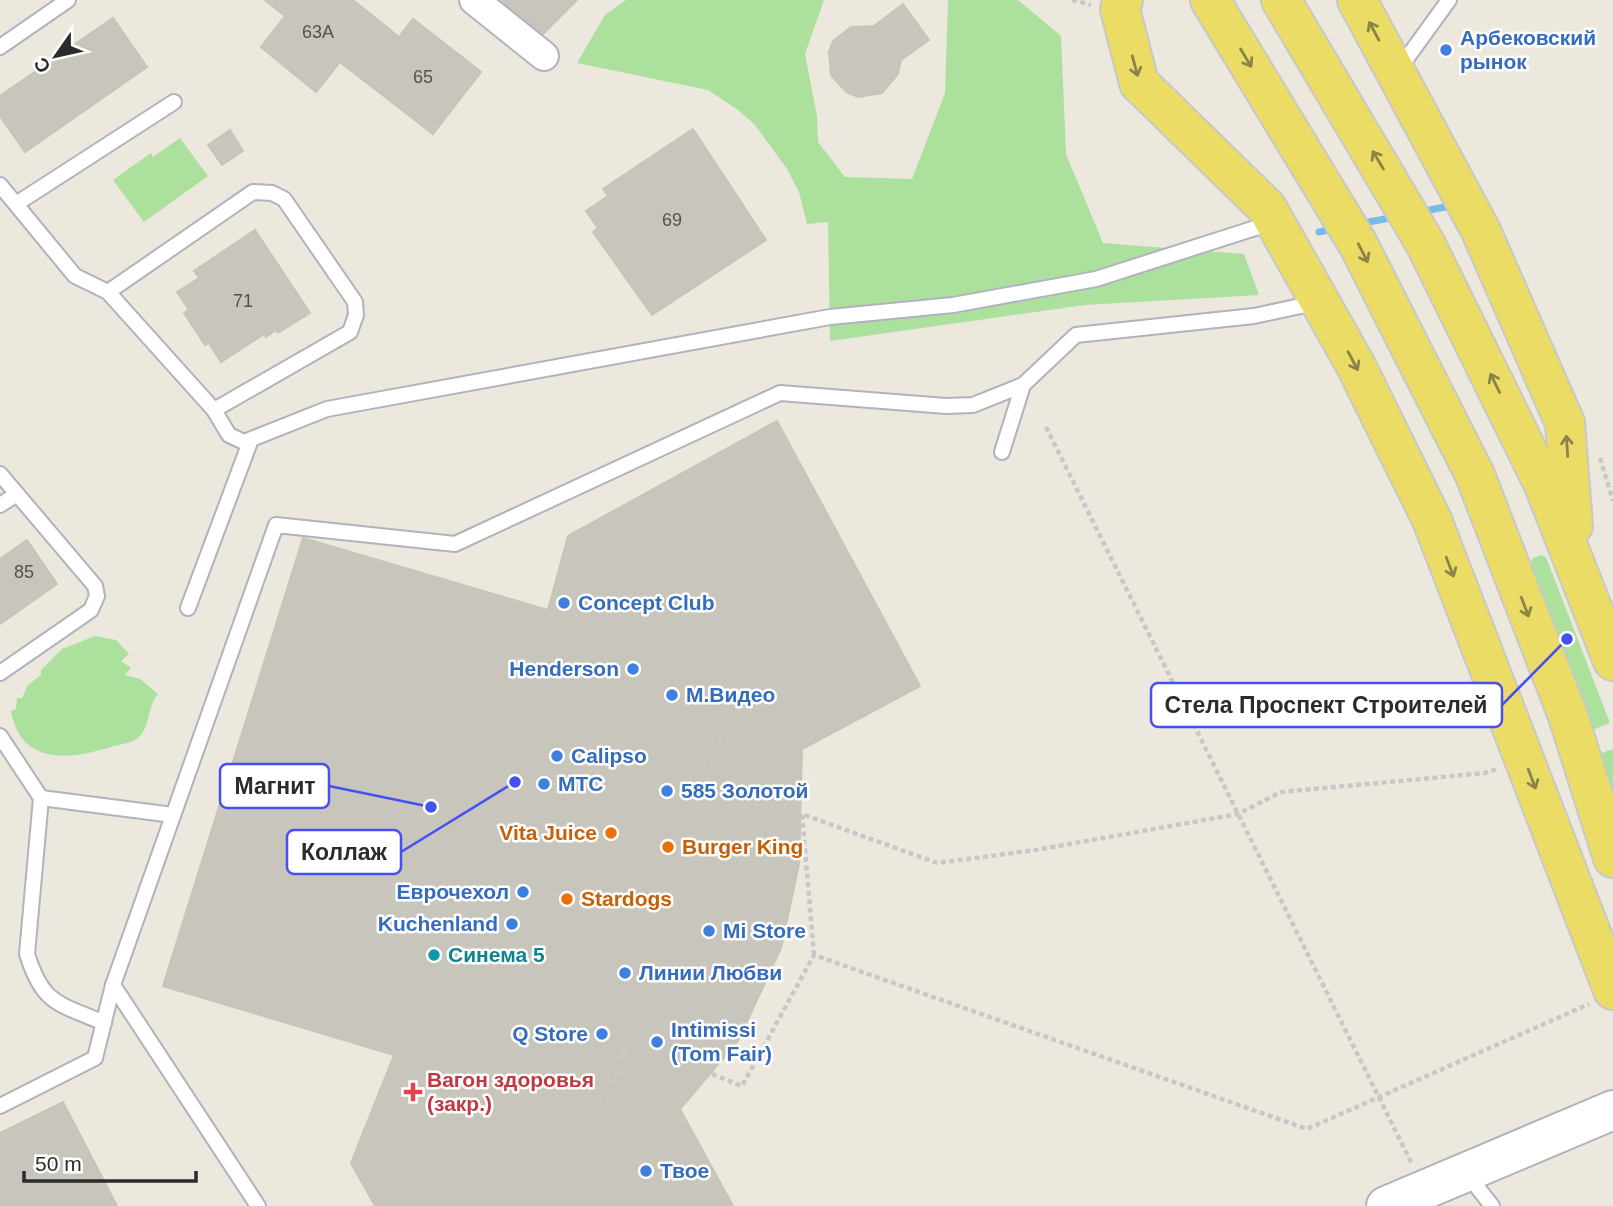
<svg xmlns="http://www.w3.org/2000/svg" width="1613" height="1206" viewBox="0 0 1613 1206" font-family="Arial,sans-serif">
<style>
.green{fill:#abe09d}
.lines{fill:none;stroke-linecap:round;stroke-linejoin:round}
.stream{stroke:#76bcea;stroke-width:7}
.building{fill:#c8c6bc;stroke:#c8c4b8;stroke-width:2}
.lane-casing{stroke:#b1b2be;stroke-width:18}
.street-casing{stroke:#b1b2be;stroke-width:32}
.secondary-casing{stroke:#b1b2be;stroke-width:42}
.primary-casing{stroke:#c8c8c8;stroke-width:42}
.path{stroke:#c8c8c8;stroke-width:4.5;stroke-dasharray:5 3.5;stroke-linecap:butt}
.lane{stroke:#fff;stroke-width:14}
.street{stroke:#fff;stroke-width:28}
.secondary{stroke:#fff;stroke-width:38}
.primary{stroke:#ebdc65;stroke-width:38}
.oneway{stroke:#8b8448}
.shop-dot{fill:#3f7fe0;stroke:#fff;stroke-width:2.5}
.food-dot{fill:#e8710a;stroke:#fff;stroke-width:2.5}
.culture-dot{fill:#0f9aa8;stroke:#fff;stroke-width:2.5}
.health-dot{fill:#e0444e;stroke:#fff;stroke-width:2.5}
.labels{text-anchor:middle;stroke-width:5;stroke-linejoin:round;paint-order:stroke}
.number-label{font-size:18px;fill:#52524f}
.shop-label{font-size:21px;font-weight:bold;fill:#366cbe;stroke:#fff;text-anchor:start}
.food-label{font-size:21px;font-weight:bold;fill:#c56008;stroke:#fff;text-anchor:start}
.culture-label{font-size:21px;font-weight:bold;fill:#0d838f;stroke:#fff;text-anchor:start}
.health-label{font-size:21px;font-weight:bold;fill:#be3a42;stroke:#fff;text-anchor:start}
.leader{fill:none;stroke:#4550f2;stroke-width:2.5}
.callout-dot{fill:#4550f2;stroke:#fff;stroke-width:2.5}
.callout{fill:#fff;stroke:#4550f2;stroke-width:2.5}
.callout-label{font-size:23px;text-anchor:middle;font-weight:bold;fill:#2b2b2b}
</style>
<rect width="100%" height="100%" fill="#ece8de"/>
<g class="green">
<path d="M626,0H824L805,54L817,116L818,142L845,177L912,179L945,93L948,0H1018L1061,36L1066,154L1103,243L1244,254L1259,295L1085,305L830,341L828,222L807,224L799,192L787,169L755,125L738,110L708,90L577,63L605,15Z"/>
<path d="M180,138L208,176L144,222L113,180L151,153L153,157Z"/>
<path d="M1541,555L1546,557L1610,723L1592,730L1529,565L1533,558Z"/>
<path d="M95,636L116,640L129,654L121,661L131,668L125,675L140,679L158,694C147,705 151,731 135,740C129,743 121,744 114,746C74,759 21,768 11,711L16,709L17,698H22L28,685L41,675V670L62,649Z"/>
<path d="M1613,749V797L1599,754Z"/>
</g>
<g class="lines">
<g class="stream">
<path d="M1420,212L1450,206"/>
<path d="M1358,224L1395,217"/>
<path d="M1319,232L1336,228"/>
</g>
</g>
<g class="building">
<path d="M265,0H353L399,37L413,19L481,72L433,134L340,62L316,92L261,47L285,16Z"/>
<path d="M501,0H577L543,34Z"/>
<path d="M903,4L929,40L901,60L898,74L882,93L858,97L846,92L831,75L829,52L833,41L851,27L874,26Z"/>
<path d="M113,18L147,67L25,152L0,116V96Z"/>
<path d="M693,129L766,240L652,315L593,232L598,228L586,211L608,196L603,189Z"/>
<path d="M230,130L243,151L222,165L208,145Z"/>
<path d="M255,230L310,313L278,333L276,330L266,337L264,334L221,362L209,343L205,345L184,313L189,310L177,292L199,278L194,271Z"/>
<path d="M777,421L920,686L802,749L799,864L781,948L738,1041L680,1109L733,1206H375L351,1163L394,1055L163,986L303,538L548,610L568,536Z"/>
<path d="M27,540L57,584L0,624V559Z"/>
<path d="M63,1102L117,1206H0V1133Z"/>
</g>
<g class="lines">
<defs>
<g id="lane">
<path d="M0,47L68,0"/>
<path d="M1399,69L1449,0"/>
<path d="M0,185L75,276L108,292L214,410L229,435L244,442L327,409L830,317L953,305L1096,279L1274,222"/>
<path d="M16,204L174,102"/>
<path d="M108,292L253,192L272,193L284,199L355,302L356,315L350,332L214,410"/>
<path d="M1002,452L1023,385L1076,335L1254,316L1319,302"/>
<path d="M0,474L95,586L97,596L91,610L0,673"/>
<path d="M0,505L17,494"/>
<path d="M188,608L250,442"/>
<path d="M0,736L41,798"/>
<path d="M104,1023C58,1003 43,1005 27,954L41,798L173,815"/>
<path d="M0,1106L95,1058L113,985"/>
<path d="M1467,1174L1492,1206"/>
<path d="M258,1206L113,985L276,525L455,544L780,393L946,406L973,405L1023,385"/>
</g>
<path id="street" d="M474,0L544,56"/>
<path id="secondary" d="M1386,1206L1613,1110"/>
<g id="primary">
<path d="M1123,0L1120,9L1139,83L1267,208L1356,366L1432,520L1613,990"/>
<path d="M1210,0L1358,244L1475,475L1568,716L1613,858"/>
<path d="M1281,0L1425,243L1543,483L1613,661"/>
<path d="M1357,0L1481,231L1565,423L1573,526"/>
</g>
</defs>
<use href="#lane" class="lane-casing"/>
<use href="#street" class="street-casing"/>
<use href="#secondary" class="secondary-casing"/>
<use href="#primary" class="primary-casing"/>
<g class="path">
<path d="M1072,0L1091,5"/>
<path d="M1046,427L1412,1164"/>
<path d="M1600,458L1613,501"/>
<path d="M705,790L722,732"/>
<path d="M814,955L802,814L937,863L1036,850L1238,814L1281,792L1485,773L1497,769"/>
<path d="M712,1074L742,1086L814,955L1307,1129L1589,1004"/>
<path d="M608,1101L625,1049"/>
</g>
<use href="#lane" class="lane"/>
<use href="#street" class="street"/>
<use href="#secondary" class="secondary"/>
<use href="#primary" class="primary"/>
</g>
<defs><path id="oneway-shaft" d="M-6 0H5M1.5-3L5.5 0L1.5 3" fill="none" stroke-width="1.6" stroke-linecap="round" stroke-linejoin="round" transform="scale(1.75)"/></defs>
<g class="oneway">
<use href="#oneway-shaft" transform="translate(1374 31) rotate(-118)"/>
<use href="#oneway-shaft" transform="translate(1246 58) rotate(59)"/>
<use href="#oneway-shaft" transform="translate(1135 66) rotate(75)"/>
<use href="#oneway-shaft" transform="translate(1378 160) rotate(-121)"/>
<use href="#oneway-shaft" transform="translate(1363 253) rotate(63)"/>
<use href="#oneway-shaft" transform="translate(1353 361) rotate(62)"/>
<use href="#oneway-shaft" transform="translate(1495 383) rotate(-116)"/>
<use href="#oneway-shaft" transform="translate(1567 446) rotate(-94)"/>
<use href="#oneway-shaft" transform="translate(1450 567) rotate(69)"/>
<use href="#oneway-shaft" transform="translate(1525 607) rotate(69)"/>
<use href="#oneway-shaft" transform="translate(1532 779) rotate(69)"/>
</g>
<g class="shop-dot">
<circle cx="1446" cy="50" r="7"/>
<circle cx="564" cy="603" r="7"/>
<circle cx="633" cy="669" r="7"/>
<circle cx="672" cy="695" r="7"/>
<circle cx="557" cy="756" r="7"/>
<circle cx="544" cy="784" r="7"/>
<circle cx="667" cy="791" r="7"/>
<circle cx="523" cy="892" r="7"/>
<circle cx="512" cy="924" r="7"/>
<circle cx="709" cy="931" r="7"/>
<circle cx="625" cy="973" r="7"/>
<circle cx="602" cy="1034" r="7"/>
<circle cx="657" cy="1042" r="7"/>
<circle cx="646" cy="1171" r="7"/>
</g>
<g class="food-dot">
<circle cx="611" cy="833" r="7"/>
<circle cx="668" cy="847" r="7"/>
<circle cx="567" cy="899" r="7"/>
</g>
<circle class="culture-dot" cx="434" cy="955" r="7"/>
<path class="health-dot" d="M409.5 1081.5h7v7h7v7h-7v7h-7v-7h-7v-7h7z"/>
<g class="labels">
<g class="number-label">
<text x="318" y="38">63А</text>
<text x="423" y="83">65</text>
<text x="672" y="226">69</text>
<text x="243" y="307">71</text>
<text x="24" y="578">85</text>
</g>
<g class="shop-label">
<text x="1460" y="45">Арбековский<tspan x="1460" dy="24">рынок</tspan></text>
<text x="578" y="610">Concept Club</text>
<text x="619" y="676" text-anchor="end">Henderson</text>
<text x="686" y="702">М.Видео</text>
<text x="571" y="763">Calipso</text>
<text x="558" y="791">МТС</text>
<text x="681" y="798">585 Золотой</text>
<text x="509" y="899" text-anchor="end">Еврочехол</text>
<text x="498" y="931" text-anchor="end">Kuchenland</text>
<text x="723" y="938">Mi Store</text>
<text x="639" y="980">Линии Любви</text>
<text x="671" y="1037">Intimissi<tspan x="671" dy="24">(Tom Fair)</tspan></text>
<text x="588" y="1041" text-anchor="end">Q Store</text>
<text x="660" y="1178">Твое</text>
</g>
<g class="food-label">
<text x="597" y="840" text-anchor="end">Vita Juice</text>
<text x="682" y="854">Burger King</text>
<text x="581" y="906">Stardogs</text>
</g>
<g class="culture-label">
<text x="448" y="962">Синема 5</text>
</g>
<g class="health-label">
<text x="427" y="1087">Вагон здоровья<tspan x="427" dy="24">(закр.)</tspan></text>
</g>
</g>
<path class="leader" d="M1567 639L1502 705M431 807L329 786M515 782L401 852"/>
<g class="callout-dot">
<circle cx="1567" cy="639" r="7"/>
<circle cx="431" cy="807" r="7"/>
<circle cx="515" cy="782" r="7"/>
</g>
<g class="callout">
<rect x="1151" y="683" width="351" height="44" rx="7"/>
<rect x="220" y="764" width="109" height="44" rx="7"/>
<rect x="287" y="830" width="114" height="44" rx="7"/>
</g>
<g class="callout-label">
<text x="1326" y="713">Стела Проспект Строителей</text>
<text x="275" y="794">Магнит</text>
<text x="344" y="860">Коллаж</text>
</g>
<g transform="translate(56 56) rotate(236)" stroke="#ffffff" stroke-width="5" paint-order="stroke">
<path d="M0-5L12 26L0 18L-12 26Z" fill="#2b2b2b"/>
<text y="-10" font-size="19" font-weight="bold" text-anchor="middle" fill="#2b2b2b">С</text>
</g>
<path d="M24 1171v10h172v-10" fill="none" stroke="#2b2b2b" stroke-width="3.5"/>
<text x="35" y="1171" font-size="21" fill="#2b2b2b" stroke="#ffffff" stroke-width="5" paint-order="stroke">50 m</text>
</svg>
